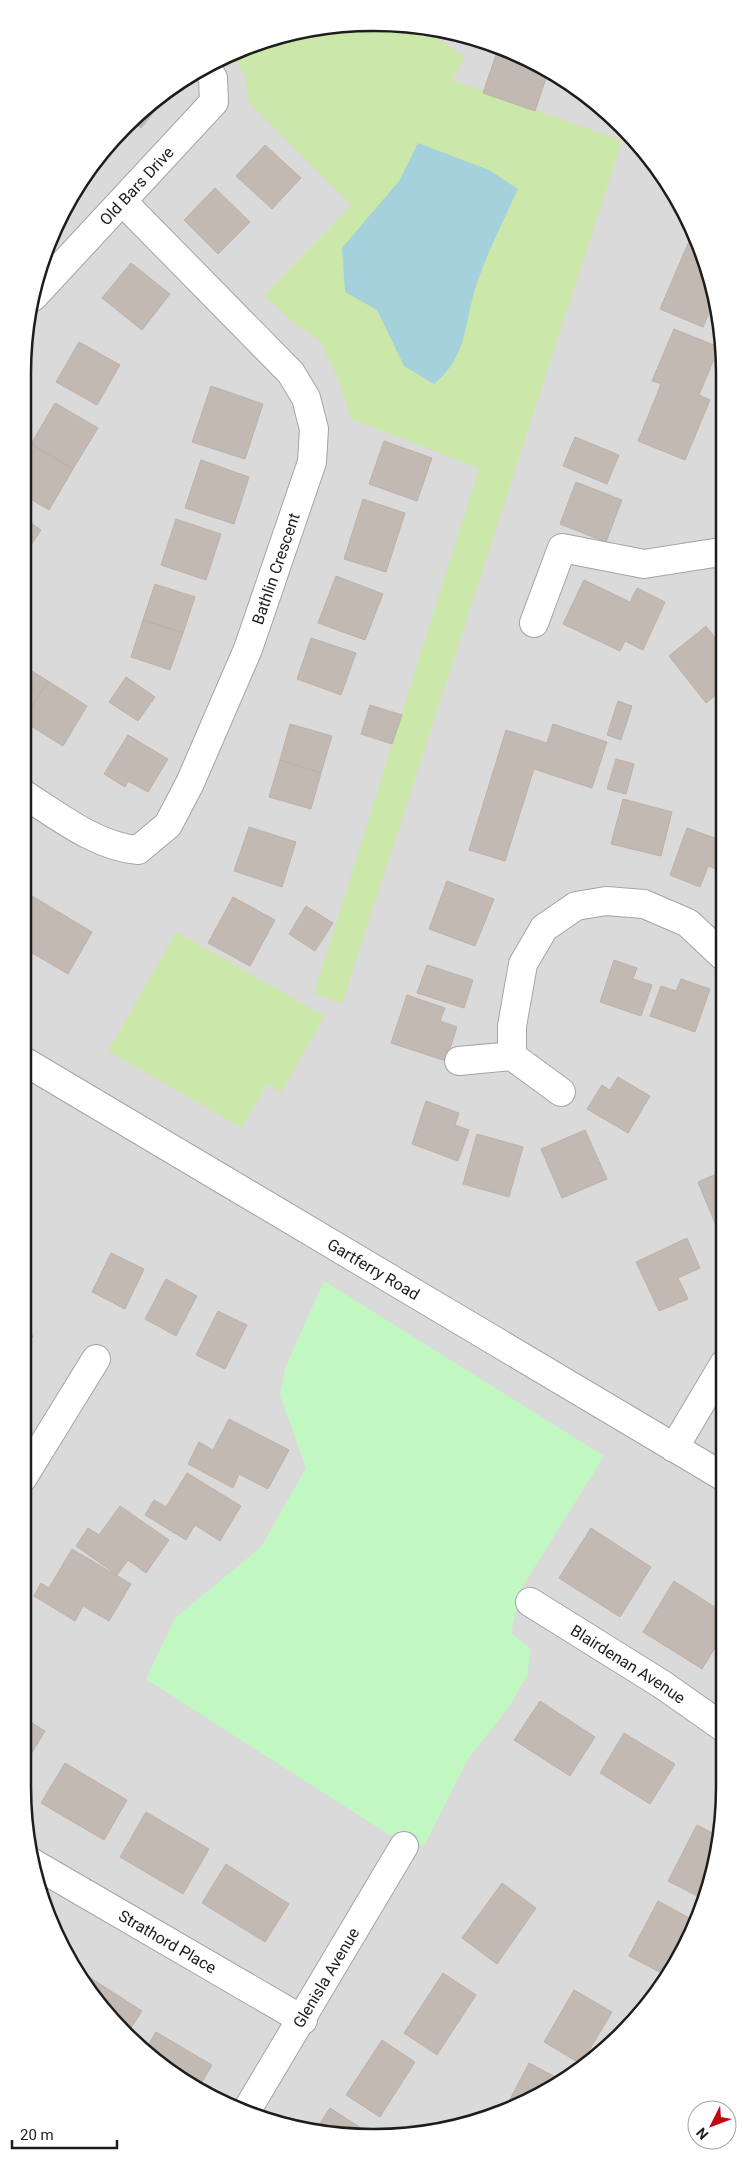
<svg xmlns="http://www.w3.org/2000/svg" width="747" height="2160" viewBox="0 0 747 2160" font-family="Roboto,sans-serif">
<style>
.residential{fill:#dbdada}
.grass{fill:#cbe7aa}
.park{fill:#c1f8c2}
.water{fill:#a4d1db}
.building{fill:#c3b9b3;stroke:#bfb0a6}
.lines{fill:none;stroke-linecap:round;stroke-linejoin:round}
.minor-casing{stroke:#a4a4a4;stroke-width:30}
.tertiary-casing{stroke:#a4a4a4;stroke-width:30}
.minor{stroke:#fff;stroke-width:28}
.tertiary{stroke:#fff;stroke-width:28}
.labels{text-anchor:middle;stroke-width:4.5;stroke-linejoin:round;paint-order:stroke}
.street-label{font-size:16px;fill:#1d1d1d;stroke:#fff}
.rim{fill:none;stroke:#1d1d1d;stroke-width:2.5}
</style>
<rect width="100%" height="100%" fill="#eeeae3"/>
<path class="residential" d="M396,23L464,34L549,70L637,142L688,219L721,327L724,1786L713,1877L665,1982L622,2034L569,2078L464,2126L396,2137L328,2135L218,2101L160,2065L110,2018L49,1921L29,1855L22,1786V374L34,283L59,219L95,160L142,110L198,70L260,41L327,26Z"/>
<g class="grass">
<path d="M396,23L419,27L465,56L452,80L622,141L342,1004L314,993L479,468L351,419L339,382L320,341L298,326L264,296L351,205L247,100C249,80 243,70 231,54L260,41L327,26Z"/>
<path d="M176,932L325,1016L281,1093L267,1084L242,1128L108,1051Z"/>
</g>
<path class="park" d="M324,1281L604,1456L521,1589L511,1633L531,1649L527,1676L508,1708L468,1759L424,1846L388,1834L146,1679L175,1618L261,1547L306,1468L280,1395L286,1366Z"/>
<path class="water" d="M418,143L489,170L518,189C504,219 489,249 478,280C464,319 469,356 434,384L404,366L377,310L345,292L342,248L399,181Z"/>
<g class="building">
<path d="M498,49L549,69L535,111L483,93Z"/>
<path d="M167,91L169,93L141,128L132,120L142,110Z"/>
<path d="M265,145L301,178L272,209L236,176Z"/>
<path d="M215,188L250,222L218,254L184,220Z"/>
<path d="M693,232L714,302L703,327L660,309Z"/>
<path d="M131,263L170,294L142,330L102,298Z"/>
<path d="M674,329L719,347L699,395L710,400L685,460L638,441L661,384L652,381Z"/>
<path d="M79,342L120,365L97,405L56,382Z"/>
<path d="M211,386L263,404L245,459L192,442Z"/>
<path d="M55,403L98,428L73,469L31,444Z"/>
<path d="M575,437L619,455L607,484L563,466Z"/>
<path d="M384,441L432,458L417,501L369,484Z"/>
<path d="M31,444L73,469L49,510L22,494V458Z"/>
<path d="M201,460L249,477L234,524L185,508Z"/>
<path d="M576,482L622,500L606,542L560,524Z"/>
<path d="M363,499L405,513L386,572L344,559Z"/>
<path d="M22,517L41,530L22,558Z"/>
<path d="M176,519L221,534L206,580L161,565Z"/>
<path d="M336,576L383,594L365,640L318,623Z"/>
<path d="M584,580L630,602L637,588L665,602L643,650L625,641L620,651L563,624Z"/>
<path d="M155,584L195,597L183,633L143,620Z"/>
<path d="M143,620L183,633L170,670L131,657Z"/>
<path d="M706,626L722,647V690L706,703L669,656Z"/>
<path d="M311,638L356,653L341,695L297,679Z"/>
<path d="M22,665L48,681L23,721H22Z"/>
<path d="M126,677L155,697L138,721L109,702Z"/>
<path d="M48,681L87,706L63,746L23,721Z"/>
<path d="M618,701L632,706L621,740L607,735Z"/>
<path d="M370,705L402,715L392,744L361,734Z"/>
<path d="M290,724L332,736L321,773L280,760Z"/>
<path d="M553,724L607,742L592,788L534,769L505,861L469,850L506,730L547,743Z"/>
<path d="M128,735L168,759L148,792L128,781L125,787L104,774Z"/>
<path d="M616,759L634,764L626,794L607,789Z"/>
<path d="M280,760L321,773L311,809L269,797Z"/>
<path d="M623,799L672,812L661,856L611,844Z"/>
<path d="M249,827L296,842L282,887L234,871Z"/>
<path d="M687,828L723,841L722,871L708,866L700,887L670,875Z"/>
<path d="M447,881L494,899L475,946L429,929Z"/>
<path d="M22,890L92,932L68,974L22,947Z"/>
<path d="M233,897L275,920L250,966L208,943Z"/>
<path d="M306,906L333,923L315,951L289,934Z"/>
<path d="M614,960L637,968L633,979L652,985L641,1016L600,1002Z"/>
<path d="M427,965L473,980L464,1008L417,993Z"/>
<path d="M681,979L710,989L695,1032L650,1016L661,986L676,991Z"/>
<path d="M407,995L445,1008L440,1021L457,1027L446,1061L391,1043Z"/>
<path d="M618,1077L650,1096L628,1133L587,1109L602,1085L610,1090Z"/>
<path d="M426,1101L459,1113L455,1125L469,1130L458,1161L412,1144Z"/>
<path d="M585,1130L607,1179L562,1198L541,1149Z"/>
<path d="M477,1134L523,1147L509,1197L463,1184Z"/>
<path d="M723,1171V1219L715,1223L698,1182Z"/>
<path d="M687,1238L700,1268L678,1278L688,1299L659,1311L636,1262Z"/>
<path d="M111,1253L144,1269L125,1309L92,1292Z"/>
<path d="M166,1279L197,1296L176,1336L145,1319Z"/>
<path d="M218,1311L247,1325L225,1369L196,1355Z"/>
<path d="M22,1330L33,1336L22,1354Z"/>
<path d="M229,1419L289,1450L268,1489L239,1474L233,1488L188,1464L199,1442L213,1450Z"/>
<path d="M187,1473L241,1506L220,1541L195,1525L186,1540L145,1515L154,1500L166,1507Z"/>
<path d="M120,1506L169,1540L146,1573L128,1560L117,1575L76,1546L88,1528L99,1535Z"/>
<path d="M591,1528L651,1567L620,1617L559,1578Z"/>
<path d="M72,1549L131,1584L109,1621L83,1606L75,1621L34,1596L41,1583L49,1588Z"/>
<path d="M674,1581L724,1613V1633L702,1669L643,1632Z"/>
<path d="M540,1701L595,1737L570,1776L514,1740Z"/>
<path d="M22,1717L45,1731L22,1769Z"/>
<path d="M624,1733L675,1764L650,1804L600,1773Z"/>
<path d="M65,1763L127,1800L104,1840L41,1803Z"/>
<path d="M146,1812L209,1849L183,1894L120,1857Z"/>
<path d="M697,1825L718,1836L713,1877L703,1899L668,1881Z"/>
<path d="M226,1864L289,1904L265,1942L202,1903Z"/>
<path d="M502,1883L536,1908L497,1964L462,1938Z"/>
<path d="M658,1901L693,1920L667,1976L629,1956Z"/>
<path d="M443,1973L476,1995L437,2055L404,2033Z"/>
<path d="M86,1975L142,2011L127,2034L110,2018L84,1977Z"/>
<path d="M574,1990L612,2012L581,2064L544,2042Z"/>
<path d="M156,2032L212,2065L198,2089L160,2065L144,2051Z"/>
<path d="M382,2040L415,2062L380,2117L346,2095Z"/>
<path d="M529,2063L563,2081L506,2107Z"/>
<path d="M330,2108L364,2130L361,2136L328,2135L315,2131Z"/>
</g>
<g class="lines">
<defs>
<g id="minor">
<path id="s1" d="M33,297L214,102L213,78L206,66"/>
<path d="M534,623L562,548L644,564L714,553L722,554"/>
<path id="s2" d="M22,793C57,815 97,847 138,850L168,825L190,783L248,649L312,462L314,429L306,398L291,373L123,202"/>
<path d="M512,1056L561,1092"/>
<path d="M459,1061L512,1056V1026L523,964L544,928L576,906L606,901L644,904L688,923L723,956"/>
<path d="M674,1448L724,1364"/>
<path d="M22,1479L96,1359"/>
<path id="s3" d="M530,1602L663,1685L724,1728"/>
<path id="s4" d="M31,1862L303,2020"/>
<path id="s5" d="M247,2110L404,1846"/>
</g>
<g id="tertiary">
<path id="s6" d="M22,1060L724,1477"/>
</g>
</defs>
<use href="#minor" class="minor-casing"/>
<use href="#tertiary" class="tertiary-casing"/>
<use href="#minor" class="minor"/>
<use href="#tertiary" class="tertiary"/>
</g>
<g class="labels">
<g class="street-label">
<text dy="6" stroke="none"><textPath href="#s1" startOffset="152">Old Bars Drive</textPath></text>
<text dy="6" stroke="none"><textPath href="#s2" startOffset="448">Bathlin Crescent</textPath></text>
<text dy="6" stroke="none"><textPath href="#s6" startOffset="409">Gartferry Road</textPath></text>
<text dy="6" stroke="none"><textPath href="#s3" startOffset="116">Blairdenan Avenue</textPath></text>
<text dy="6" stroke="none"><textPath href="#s4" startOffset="158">Strathord Place</textPath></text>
<text dy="6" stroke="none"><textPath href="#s5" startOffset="154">Glenisla Avenue</textPath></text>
</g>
</g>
<path d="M0 0H747V2160H0ZM373 31H374A342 342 0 0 1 716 373V1787A342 342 0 0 1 374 2129H373A342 342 0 0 1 31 1787V373A342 342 0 0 1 373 31Z" fill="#fff" fill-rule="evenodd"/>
<path class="rim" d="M373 31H374A342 342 0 0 1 716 373V1787A342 342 0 0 1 374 2129H373A342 342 0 0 1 31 1787V373A342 342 0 0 1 373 31Z"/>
<g transform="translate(712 2125) rotate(228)"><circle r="24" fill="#ffffff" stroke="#a5a5a5"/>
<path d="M0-4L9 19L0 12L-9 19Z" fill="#c50510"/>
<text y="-8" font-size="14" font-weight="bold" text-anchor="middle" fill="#1d1d1d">N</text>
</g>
<path d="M12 2140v8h105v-8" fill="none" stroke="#1d1d1d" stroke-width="2.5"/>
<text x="20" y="2140" font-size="15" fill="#1d1d1d" stroke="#ffffff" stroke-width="4" paint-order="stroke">20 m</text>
</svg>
